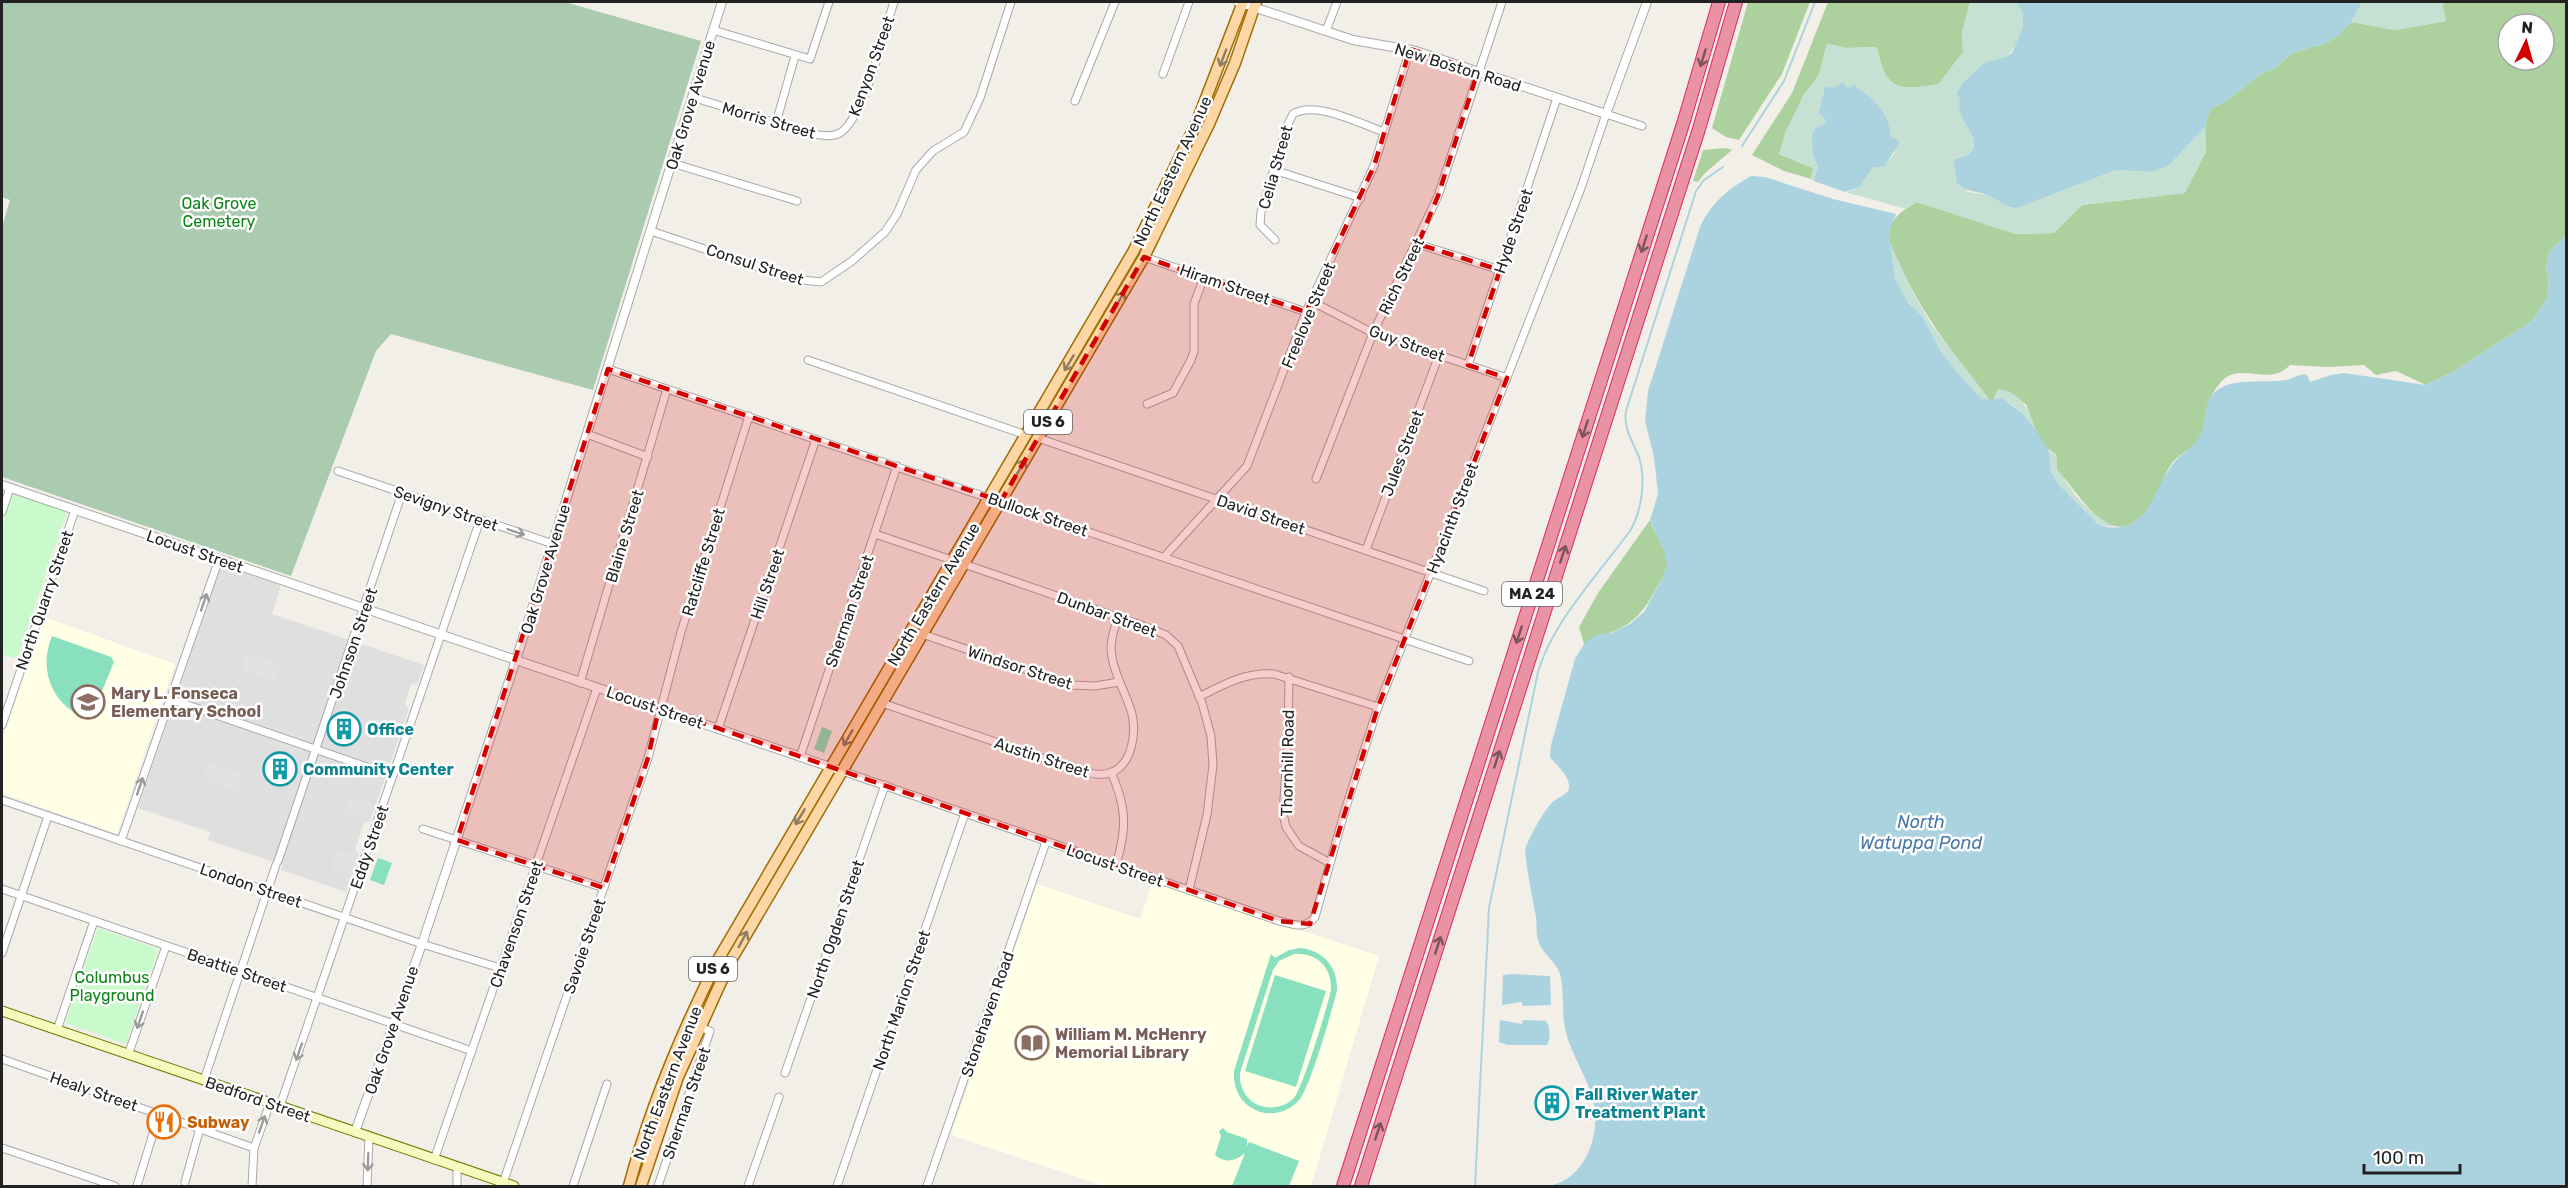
<svg xmlns="http://www.w3.org/2000/svg" width="2568" height="1188" viewBox="0 0 2568 1188" font-family="Rubik,sans-serif">
<style>
.residential{fill:#e0dfdf}
.education{fill:#ffffe5}
.forest{fill:#add19e;fill-rule:evenodd}
.wetland{fill:#c6e0d4}
.cemetery{fill:#aacbaf}
.park{fill:#c8facc}
.pitch{fill:#88e0be;fill-rule:evenodd}
.parking{fill:#e2e2e2}
.water{fill:#aad3df}
.lines{fill:none;stroke-linecap:round;stroke-linejoin:round}
.stream{stroke:#aad3df;stroke-width:2}
.minor-casing{stroke:#a9a9a9;stroke-width:9}
.tertiary-casing{stroke:#a9a9a9;stroke-width:10}
.secondary-casing{stroke:#707d05;stroke-width:11}
.primary-casing{stroke:#a06b00;stroke-width:13}
.motorway-casing{stroke:#dc2a67;stroke-width:14}
.minor{stroke:#fff;stroke-width:7}
.tertiary{stroke:#fff;stroke-width:8}
.secondary{stroke:#f7fabf;stroke-width:9}
.primary{stroke:#fcd6a4;stroke-width:10}
.motorway{stroke:#e892a2;stroke-width:12}
.oneway{stroke:#8f7c63}
.oneway2{stroke:#7b545c}
.oneway3{stroke:#9c9c9c}
.marked{fill:#d40000;fill-opacity:0.2;stroke:#d40000;stroke-width:4.5;stroke-dasharray:12 8;stroke-linejoin:round}
.labels{text-anchor:middle;stroke-width:5;stroke-linejoin:round;paint-order:stroke}
.shield{fill:#fff;stroke:#646464;stroke-width:1.5}
.shield-label{font-size:15px;font-weight:bold;fill:#222}
.street-label{font-size:16px;fill:#222;stroke:#fff}
.park-label{font-size:16px;fill:#0c8416;stroke:#fff}
.education-label{font-size:16px;font-weight:bold;fill:#785e54;stroke:#fff;text-anchor:start}
.culture-label{font-size:16px;font-weight:bold;fill:#0d838f;stroke:#fff;text-anchor:start}
.food-label{font-size:16px;font-weight:bold;fill:#c56008;stroke:#fff;text-anchor:start}
.water-label{font-size:18px;font-style:italic;fill:#4a7aab;stroke:#fff}
</style>
<rect width="100%" height="100%" fill="#f2efe9"/>
<path class="residential" d="M221,565L281,585L272,614L424,665L418,683L411,685L405,704L409,709L370,821L364,822L355,850L359,854L346,892L281,870L283,865L208,840L210,832L138,808Z"/>
<g class="education">
<path d="M44,617L175,664L117,834L2,793V741Z"/>
<path d="M1153,882L1379,956L1311,1186H1104L951,1135L1037,884L1140,919Z"/>
</g>
<g class="forest">
<path d="M1748,2H1810L1782,74L1739,140L1726,137L1712,128Z"/>
<path d="M1828,2H1970L1962,33L1963,52L1939,84C1899,91 1885,91 1877,47L1847,48L1827,44L1819,75L1803,96L1779,154L1813,168L1811,179L1784,171L1752,155L1792,93Z"/>
<path d="M2442,2H2566V236L2549,252L2546,268L2549,279L2547,299L2532,321L2458,369L2426,385L2396,371L2376,375L2364,365L2327,367L2290,365C2269,387 2242,362 2223,380C2204,399 2210,413 2201,435C2195,449 2181,452 2172,463C2163,475 2161,492 2152,504C2112,560 2084,498 2057,470L2056,454C2039,447 2032,420 2026,404L1998,389L1994,399H1989C1954,354 1924,318 1900,265C1896,256 1888,245 1889,235C1891,217 1902,211 1917,202L2016,234L2054,233L2082,205L2184,193L2206,152L2205,127L2210,109L2228,100L2259,75L2275,68L2292,53L2326,43L2339,35L2351,22L2395,30L2446,21ZM2508,24H2544V60H2508Z"/>
<path d="M1726,148L1732,150L1705,173L1698,182L1693,181L1703,150Z"/>
<path d="M1650,520C1654,534 1667,548 1667,564C1667,572 1660,582 1656,589C1645,609 1635,623 1614,631C1601,636 1596,635 1584,644L1579,627L1598,593Z"/>
</g>
<g class="wetland">
<path d="M1970,2H2016C2018,5 2022,10 2023,14C2030,46 1982,81 1961,101C1959,118 1974,130 1974,148L1969,154L1962,156L1967,192L1990,195L2011,208H2017L2116,170L2150,172L2170,164L2205,127L2206,152L2185,193L2082,205L2054,233L2016,234L1917,202L1906,209L1845,192C1861,191 1866,178 1873,167L1884,166L1895,153L1890,136L1848,88L1838,85L1832,89L1826,87L1823,93L1826,125L1816,128C1813,141 1811,153 1818,166L1814,181L1811,179L1813,168L1779,154L1785,133L1803,96L1819,75L1827,44L1847,48L1877,47C1884,91 1900,91 1939,84L1963,52L1962,33Z"/>
<path d="M2362,2H2442L2446,21L2395,30L2351,22Z"/>
<path d="M1890,243L1913,293L1931,324L1989,399H1982L1961,377L1940,350L1922,316L1909,304L1895,279Z"/>
<path d="M1998,389C2022,392 2028,409 2036,430C2025,416 2013,399 1994,399Z"/>
<path d="M2049,451L2056,454L2057,470C2065,478 2069,488 2077,497C2086,509 2100,518 2113,527L2099,525L2060,486L2051,472Z"/>
</g>
<path class="cemetery" d="M2,2H565L701,41L593,390L391,334L376,351L291,576L2,477V227L10,200L2,197Z"/>
<g class="park">
<path d="M13,493L67,511L17,659L2,654V527Z"/>
<path d="M98,928L158,949L126,1044L65,1023Z"/>
</g>
<g class="pitch">
<path d="M52,636L111,657L114,662L90,720C54,708 37,672 52,636Z"/>
<path d="M822,727L832,731L824,753L814,749Z"/>
<path d="M378,858L392,863L384,885L370,880Z"/>
<path d="M1300,948C1323,950 1338,967 1337,990C1332,1011 1311,1084 1300,1099C1288,1114 1266,1118 1250,1107C1238,1099 1233,1085 1234,1071L1271,954L1275,958L1289,950ZM1294,954C1316,952 1332,967 1331,989C1328,1006 1303,1087 1294,1098C1284,1108 1268,1110 1256,1104C1244,1097 1239,1085 1240,1073L1273,970L1279,961Z"/>
<path d="M1275,975L1326,991L1296,1087L1245,1071Z"/>
<path d="M1223,1128L1227,1132L1247,1139V1146L1249,1142L1299,1161L1289,1186H1232L1245,1153C1235,1161 1226,1164 1215,1155L1221,1136L1219,1131Z"/>
</g>
<g class="parking">
<path d="M246,653L281,665L276,681L241,669Z"/>
<path d="M276,726L307,737L301,754L270,744Z"/>
<path d="M209,762L243,775L238,791L203,779Z"/>
<path d="M350,796L372,803L366,819L345,812Z"/>
<path d="M337,850L357,857L351,874L331,868Z"/>
</g>
<g class="water">
<path d="M2016,2H2362L2351,22L2339,35L2326,43L2292,53L2275,68L2259,75L2228,100L2210,109L2205,127L2170,164L2163,168L2150,172L2116,170L2017,208C2005,208 2000,200 1990,196C1977,190 1970,194 1957,183L1954,160L1969,154L1974,148C1974,129 1962,124 1960,111C1958,102 1963,103 1957,93L1963,83L1984,63L2006,57L2012,53L2023,27V13Z"/>
<path d="M1842,83L1848,88L1854,85C1871,97 1891,113 1890,136L1900,142L1884,167H1873L1860,187L1845,192L1814,181L1818,166L1813,156L1812,133L1816,128L1826,124L1824,117L1819,113L1825,86L1832,88Z"/>
<path d="M1751,176L1765,177L1833,199L1896,214L1889,234L1895,279L1909,304L1922,316L1940,350L1961,377L1982,399H2003L2021,412L2036,430L2049,451L2051,472L2060,486L2099,525C2146,539 2152,493 2172,465C2180,453 2194,449 2200,436C2207,423 2203,403 2214,393C2231,376 2264,384 2286,380C2293,379 2299,373 2307,375L2310,382L2331,375L2344,373L2426,385L2458,369L2532,321L2547,299L2549,279L2546,268L2549,252L2566,236V1186H1548C1585,1181 1602,1133 1593,1100C1587,1076 1572,1056 1566,1033C1561,1013 1565,993 1560,974C1556,961 1542,954 1538,940C1536,933 1537,925 1536,917C1532,895 1527,873 1525,850C1527,841 1546,806 1554,801C1560,796 1570,795 1569,785C1568,774 1556,765 1550,757L1551,745L1575,659L1584,644L1596,635L1611,633L1630,624L1644,612L1663,577L1667,564L1664,551L1650,520L1658,494L1654,457L1645,421L1648,391L1700,227C1711,203 1728,189 1751,176Z"/>
<path d="M1512,974L1550,976L1551,1005L1523,1006L1521,1002L1502,1005L1503,975Z"/>
<path d="M1500,1020L1522,1024L1523,1020L1546,1021C1550,1027 1551,1038 1547,1045H1508L1499,1042Z"/>
</g>
<g class="lines">
<g class="stream">
<path d="M1742,146L1784,81L1815,2"/>
<path d="M1475,1186L1489,908L1538,672C1552,623 1599,573 1630,531C1642,511 1646,479 1639,457C1633,442 1623,428 1626,411L1696,191L1704,180L1723,167"/>
</g>
<defs>
<g id="minor">
<path d="M713,30L810,59L829,2"/>
<path d="M1326,31L1337,2"/>
<path d="M1163,74L1189,2"/>
<path d="M692,97L802,131C813,134 824,137 835,135C862,130 885,28 894,2"/>
<path d="M1075,101L1115,2"/>
<path d="M776,123L795,56"/>
<path d="M672,163L797,201"/>
<path d="M1274,170L1361,198"/>
<path d="M651,231L794,279L821,282L852,261L885,232L897,214L916,170L933,151L964,132L980,98L1011,2"/>
<path d="M1275,240L1260,225L1261,212L1287,126L1293,114C1315,100 1361,124 1384,132"/>
<path d="M1418,244L1500,270"/>
<path d="M1144,257L1306,312"/>
<path d="M1311,301L1373,333L1507,378"/>
<path d="M808,360L1026,435"/>
<path d="M1468,365L1557,98"/>
<path d="M608,369L1469,661"/>
<path d="M1147,404L1173,393L1191,360L1194,351V304L1204,277"/>
<path d="M587,434L648,457"/>
<path d="M1038,438L1484,591"/>
<path d="M338,471L553,544"/>
<path d="M1316,479L1373,333L1438,196L1502,2"/>
<path d="M2,512L10,488"/>
<path d="M875,534L952,560"/>
<path d="M1366,550L1439,355"/>
<path d="M1164,557L1247,466L1306,312L1374,166L1410,49"/>
<path d="M964,564L1138,624L1166,635L1178,646L1202,703L1211,736L1213,765L1207,815L1189,890"/>
<path d="M922,634L1071,685L1095,686L1119,682"/>
<path d="M1289,677L1288,738L1283,814L1286,827L1299,846L1330,863"/>
<path d="M580,683L667,389"/>
<path d="M1199,697C1224,684 1246,672 1274,674L1378,707"/>
<path d="M170,699L393,776"/>
<path d="M882,703L1077,770C1089,773 1102,777 1113,772C1133,762 1136,732 1132,714C1127,695 1115,677 1112,657C1109,643 1114,630 1118,617"/>
<path d="M2,725L75,510"/>
<path d="M718,729L816,439"/>
<path d="M800,757L897,466"/>
<path d="M842,771L1279,921C1293,924 1305,930 1315,917L1345,810L1378,707L1581,188L1606,114L1642,126"/>
<path d="M1111,772C1127,808 1127,828 1116,865"/>
<path d="M2,800L422,944L500,968"/>
<path d="M423,829L604,888"/>
<path d="M121,841L219,559"/>
<path d="M278,861L402,493"/>
<path d="M2,889L472,1051"/>
<path d="M2,953L48,816"/>
<path d="M57,1030L94,921"/>
<path d="M128,1055L166,946"/>
<path d="M2,1059L254,1148"/>
<path d="M785,1073L885,785"/>
<path d="M204,1080L276,865"/>
<path d="M280,1106L480,520"/>
<path d="M2,1148L115,1186"/>
<path d="M434,1160L597,688"/>
<path d="M185,1182L200,1128"/>
<path d="M503,1183L648,758L681,632L749,416"/>
<path d="M137,1186L159,1114"/>
<path d="M252,1186L254,1148L270,1103"/>
<path d="M367,1186L369,1137"/>
<path d="M457,1186V1167"/>
<path d="M573,1186L607,1084"/>
<path d="M658,1186L710,1031L699,1027"/>
<path d="M748,1186L779,1097"/>
<path d="M837,1186L965,813"/>
<path d="M927,1186L1046,842"/>
</g>
<g id="tertiary">
<path d="M1238,2L1353,40L1416,51L1606,114L1647,2"/>
<path d="M2,485L836,769"/>
<path d="M355,1132L422,944L516,660L722,2"/>
</g>
<path id="secondary" d="M2,1011L514,1186"/>
<g id="primary">
<path d="M629,1186C650,1107 682,1031 719,958L1133,252L1196,124L1243,2"/>
<path d="M641,1186L678,1077L730,962L1144,257L1209,124L1235,63L1256,2"/>
</g>
<g id="motorway">
<path d="M1343,1186L1683,124L1719,2"/>
<path d="M1361,1186L1699,129L1736,2"/>
</g>
</defs>
<use href="#minor" class="minor-casing"/>
<use href="#tertiary" class="tertiary-casing"/>
<use href="#secondary" class="secondary-casing"/>
<use href="#primary" class="primary-casing"/>
<use href="#motorway" class="motorway-casing"/>
<use href="#minor" class="minor"/>
<use href="#tertiary" class="tertiary"/>
<use href="#secondary" class="secondary"/>
<use href="#primary" class="primary"/>
<use href="#motorway" class="motorway"/>
</g>
<defs><path id="oneway-shaft" d="M-6 0H5M1.5-3L5.5 0L1.5 3" fill="none" stroke-width="1.6" stroke-linecap="round" stroke-linejoin="round" transform="scale(1.5)"/></defs>
<g class="oneway">
<use href="#oneway-shaft" transform="translate(1223 58) rotate(111)"/>
<use href="#oneway-shaft" transform="translate(1120 299) rotate(-60)"/>
<use href="#oneway-shaft" transform="translate(1069 363) rotate(121)"/>
<use href="#oneway-shaft" transform="translate(1021 467) rotate(-59)"/>
<use href="#oneway-shaft" transform="translate(848 738) rotate(120)"/>
<use href="#oneway-shaft" transform="translate(800 817) rotate(121)"/>
<use href="#oneway-shaft" transform="translate(743 939) rotate(-62)"/>
</g>
<g class="oneway2">
<use href="#oneway-shaft" transform="translate(1703 58) rotate(107)"/>
<use href="#oneway-shaft" transform="translate(1644 244) rotate(108)"/>
<use href="#oneway-shaft" transform="translate(1585 429) rotate(108)"/>
<use href="#oneway-shaft" transform="translate(1563 554) rotate(-72)"/>
<use href="#oneway-shaft" transform="translate(1519 635) rotate(108)"/>
<use href="#oneway-shaft" transform="translate(1497 759) rotate(-72)"/>
<use href="#oneway-shaft" transform="translate(1438 945) rotate(-72)"/>
<use href="#oneway-shaft" transform="translate(1378 1131) rotate(-72)"/>
</g>
<g class="oneway3">
<use href="#oneway-shaft" transform="translate(516 532) rotate(18)"/>
<use href="#oneway-shaft" transform="translate(204 602) rotate(-71)"/>
<use href="#oneway-shaft" transform="translate(140 786) rotate(-71)"/>
<use href="#oneway-shaft" transform="translate(140 1020) rotate(109)"/>
<use href="#oneway-shaft" transform="translate(299 1052) rotate(109)"/>
<use href="#oneway-shaft" transform="translate(262 1124) rotate(-71)"/>
<use href="#oneway-shaft" transform="translate(368 1162) rotate(92)"/>
</g>
<path class="marked" d="M1410,49L1478,71L1438,196L1418,244L1500,270L1468,365L1507,378L1378,707L1310,924L1279,921L659,708L648,758L604,888L457,840L608,369L1001,501L1144,257L1306,312L1374,166Z"/>
<defs>
<symbol id="school-ring" viewBox="-11 -11 22 22"><circle r="9.5" fill="#fff" stroke="#8d6e63" stroke-width="1.5"/><path d="M0-5L7-2L0 1L-7-2ZM-4 1L0 2.5L4 1V4Q0 6-4 4Z" fill="#8d6e63"/></symbol>
<symbol id="building-ring" viewBox="-11 -11 22 22"><circle r="9.5" fill="#fff" stroke="#0f9aa8" stroke-width="1.5"/><path d="M-4-6H4V6H1V3H-1V6H-4ZM-2.5-4.3h1.7v1.8h-1.7ZM.8-4.3h1.7v1.8H.8ZM-2.5-1h1.7V.8h-1.7ZM.8-1h1.7V.8H.8Z" fill="#0f9aa8"/></symbol>
<symbol id="library-ring" viewBox="-11 -11 22 22"><circle r="9.5" fill="#fff" stroke="#8d6e63" stroke-width="1.5"/><path d="M-6-4Q-3-5.5-.7-3.5V5Q-3 3-6 4ZM6-4Q3-5.5 .7-3.5V5Q3 3 6 4Z" fill="#8d6e63"/></symbol>
<symbol id="restaurant-ring" viewBox="-11 -11 22 22"><circle r="9.5" fill="#fff" stroke="#e8710a" stroke-width="1.5"/><path d="M-5-6h1v4h1v-4h1v4h1v-4h1v5L-1.5 .5V6h-2V.5L-5-1ZM5-6V6H3V1.5H1.5Q1.5-4 5-6Z" fill="#e8710a"/></symbol>
</defs>
<g fill-rule="evenodd">
<use href="#school-ring" x="69" y="683" width="38" height="38"/>
<use href="#building-ring" x="325" y="710" width="38" height="38"/>
<use href="#building-ring" x="261" y="750" width="38" height="38"/>
<use href="#library-ring" x="1013" y="1024" width="38" height="38"/>
<use href="#building-ring" x="1533" y="1084" width="38" height="38"/>
<use href="#restaurant-ring" x="145" y="1103" width="38" height="38"/>
</g>
<g class="labels">
<g class="shield">
<rect x="1024" y="410" width="48" height="24" rx="4.5"/>
<rect x="1502" y="582" width="60" height="24" rx="4.5"/>
<rect x="689" y="957" width="48" height="24" rx="4.5"/>
</g>
<g class="shield-label">
<text x="1048" y="427">US 6</text>
<text x="1532" y="599">MA 24</text>
<text x="713" y="974">US 6</text>
</g>
<g class="street-label">
<text transform="translate(871 66) rotate(-70)" y="6">Kenyon Street</text>
<text transform="translate(1458 67) rotate(17)" y="6">New Boston Road</text>
<text transform="translate(690 105) rotate(-73)" y="6">Oak Grove Avenue</text>
<text transform="translate(769 120) rotate(16)" y="6">Morris Street</text>
<text transform="translate(1275 167) rotate(-74)" y="6">Celia Street</text>
<text transform="translate(1172 171) rotate(-65)" y="6">North Eastern Avenue</text>
<text transform="translate(1513 231) rotate(-71)" y="6">Hyde Street</text>
<text transform="translate(755 264) rotate(18)" y="6">Consul Street</text>
<text transform="translate(1401 276) rotate(-64)" y="6">Rich Street</text>
<text transform="translate(1225 284) rotate(19)" y="6">Hiram Street</text>
<text transform="translate(1308 315) rotate(-67)" y="6">Freelove Street</text>
<text transform="translate(1407 343) rotate(20)" y="6">Guy Street</text>
<text transform="translate(1402 453) rotate(-69)" y="6">Jules Street</text>
<text transform="translate(446 508) rotate(19)" y="6">Sevigny Street</text>
<text transform="translate(1038 514) rotate(19)" y="6">Bullock Street</text>
<text transform="translate(1261 514) rotate(19)" y="6">David Street</text>
<text transform="translate(1452 518) rotate(-69)" y="6">Hyacinth Street</text>
<text transform="translate(624 536) rotate(-73)" y="6">Blaine Street</text>
<text transform="translate(195 551) rotate(19)" y="6">Locust Street</text>
<text transform="translate(703 562) rotate(-73)" y="6">Ratcliffe Street</text>
<text transform="translate(545 569) rotate(-73)" y="6">Oak Grove Avenue</text>
<text transform="translate(767 584) rotate(-71)" y="6">Hill Street</text>
<text transform="translate(933 594) rotate(-59)" y="6">North Eastern Avenue</text>
<text transform="translate(44 600) rotate(-71)" y="6">North Quarry Street</text>
<text transform="translate(849 611) rotate(-71)" y="6">Sherman Street</text>
<text transform="translate(1107 614) rotate(20)" y="6">Dunbar Street</text>
<text transform="translate(353 643) rotate(-71)" y="6">Johnson Street</text>
<text transform="translate(1020 667) rotate(18)" y="6">Windsor Street</text>
<text transform="translate(655 707) rotate(19)" y="6">Locust Street</text>
<text transform="translate(1042 757) rotate(18)" y="6">Austin Street</text>
<text transform="translate(1287 763) rotate(-89)" y="6">Thornhill Road</text>
<text transform="translate(369 847) rotate(-71)" y="6">Eddy Street</text>
<text transform="translate(1115 865) rotate(19)" y="6">Locust Street</text>
<text transform="translate(251 885) rotate(19)" y="6">London Street</text>
<text transform="translate(516 924) rotate(-71)" y="6">Chavenson Street</text>
<text transform="translate(835 929) rotate(-71)" y="6">North Ogden Street</text>
<text transform="translate(584 946) rotate(-71)" y="6">Savoie Street</text>
<text transform="translate(237 970) rotate(19)" y="6">Beattie Street</text>
<text transform="translate(901 1000) rotate(-71)" y="6">North Marion Street</text>
<text transform="translate(987 1014) rotate(-71)" y="6">Stonehaven Road</text>
<text transform="translate(391 1030) rotate(-71)" y="6">Oak Grove Avenue</text>
<text transform="translate(667 1083) rotate(-69)" y="6">North Eastern Avenue</text>
<text transform="translate(94 1091) rotate(19)" y="6">Healy Street</text>
<text transform="translate(258 1099) rotate(19)" y="6">Bedford Street</text>
<text transform="translate(686 1103) rotate(-71)" y="6">Sherman Street</text>
</g>
<g class="park-label">
<text x="219" y="209">Oak Grove<tspan x="219" dy="18">Cemetery</tspan></text>
<text x="112" y="983">Columbus<tspan x="112" dy="18">Playground</tspan></text>
</g>
<g class="education-label">
<text x="111" y="699">Mary L. Fonseca<tspan x="111" dy="18">Elementary School</tspan></text>
<text x="1055" y="1040">William M. McHenry<tspan x="1055" dy="18">Memorial Library</tspan></text>
</g>
<g class="culture-label">
<text x="367" y="735">Office</text>
<text x="303" y="775">Community Center</text>
<text x="1575" y="1100">Fall River Water<tspan x="1575" dy="18">Treatment Plant</tspan></text>
</g>
<g class="food-label">
<text x="187" y="1128">Subway</text>
</g>
<g class="water-label">
<text x="1921" y="828">North<tspan x="1921" dy="21">Watuppa Pond</tspan></text>
</g>
</g>
<rect width="2568" height="1188" fill="none" stroke="#222222" stroke-width="6"/>
<g transform="translate(2526 42) rotate(5)"><circle r="28" fill="#ffffff" stroke="#a7a7a7" stroke-width="1.5"/>
<path d="M0-4.5L10 22L0 15L-10 22Z" fill="#d40000"/>
<text y="-9" font-size="16" font-weight="bold" text-anchor="middle" fill="#222222">N</text>
</g>
<path d="M2364 1164v9h96v-9" fill="none" stroke="#222222" stroke-width="3"/>
<text x="2373" y="1164" font-size="18" fill="#222222" stroke="#ffffff" stroke-width="4.5" paint-order="stroke">100 m</text>
</svg>
